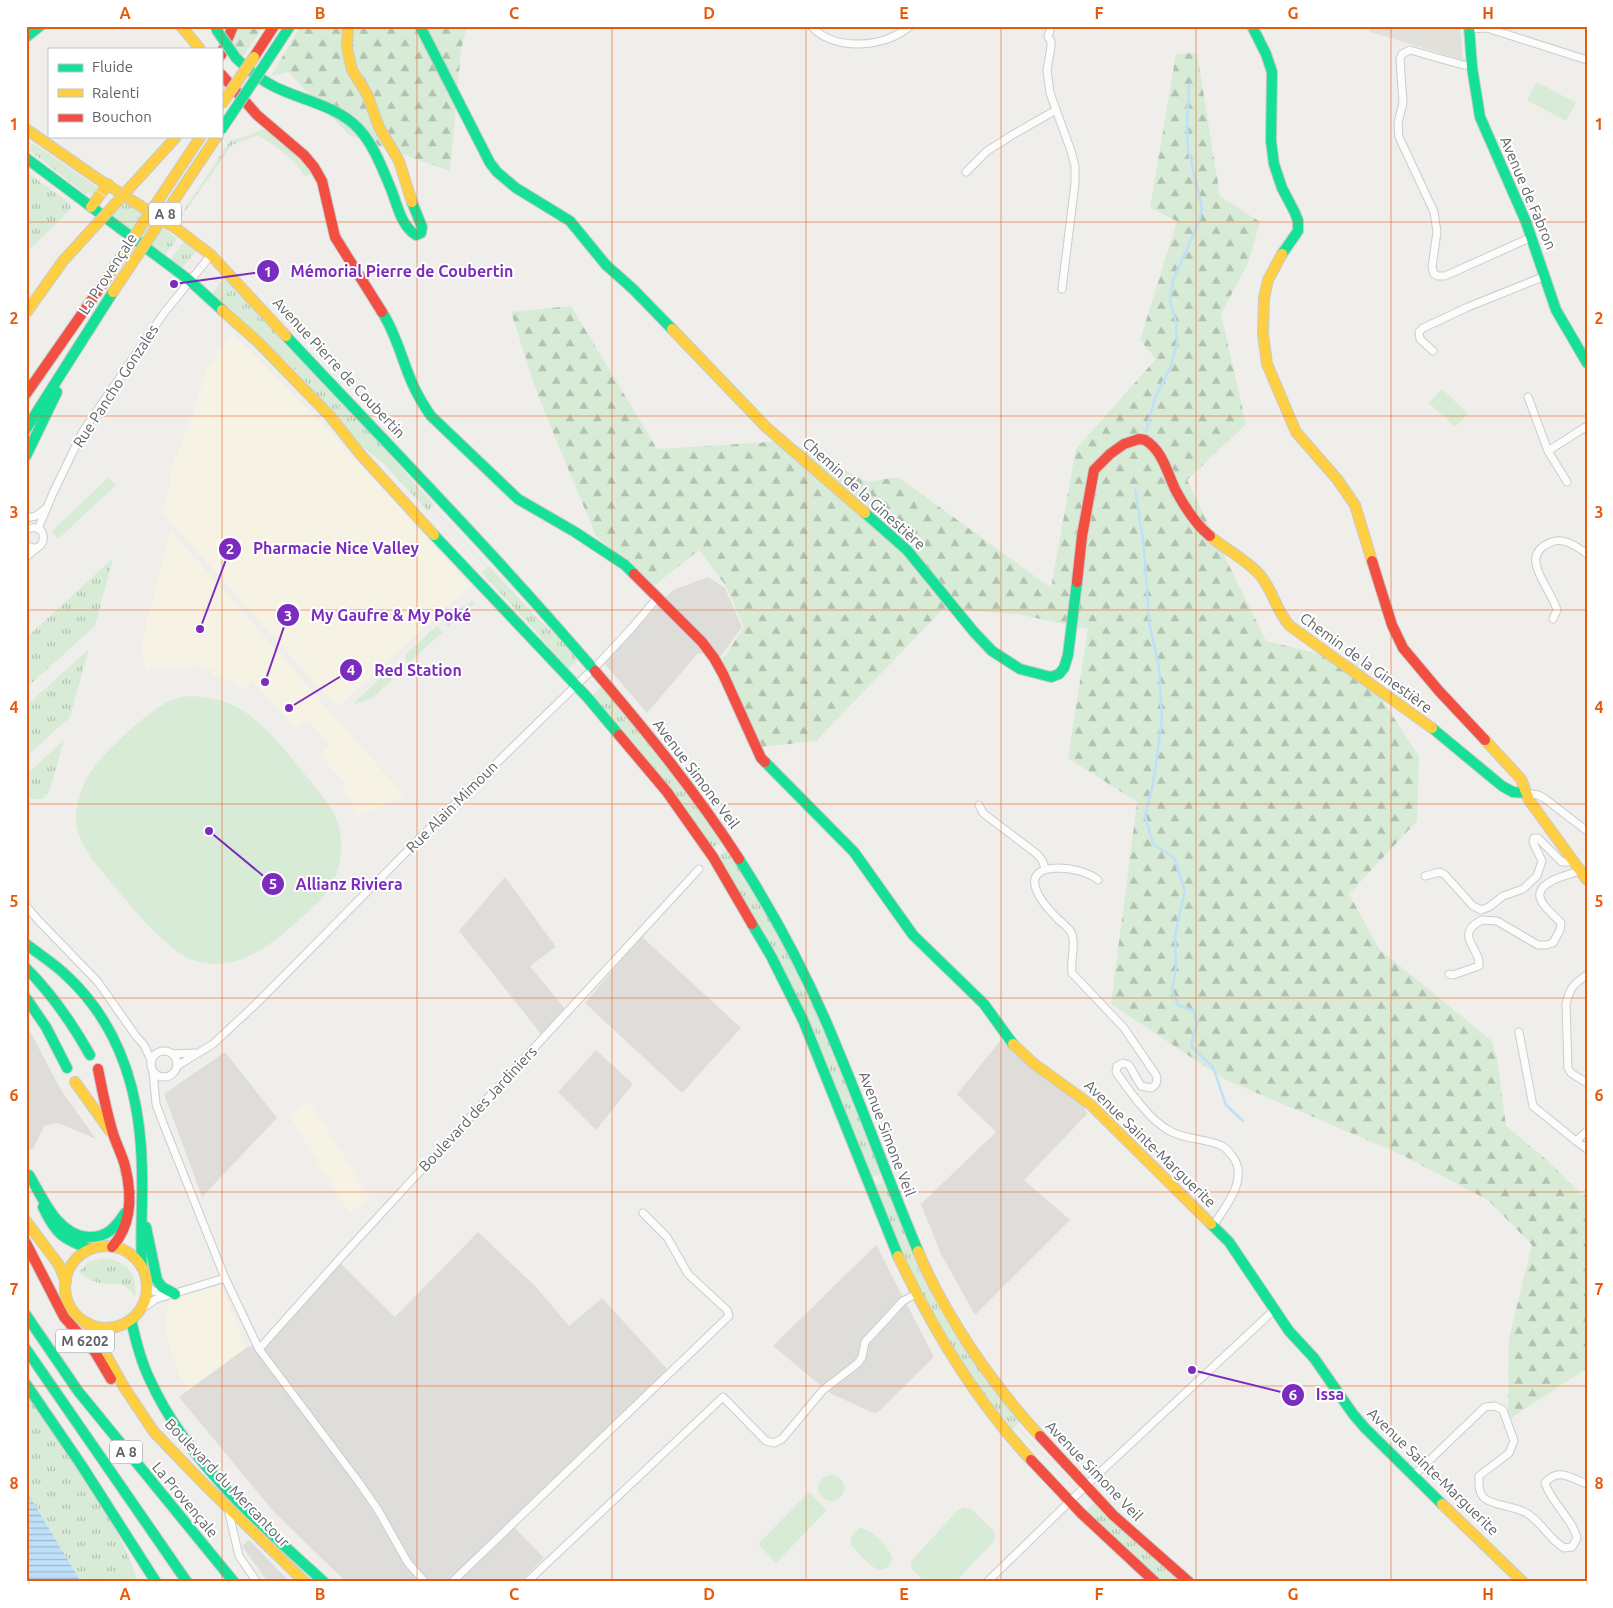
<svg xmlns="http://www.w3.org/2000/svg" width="1613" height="1608" viewBox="0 0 1613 1608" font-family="Ubuntu,sans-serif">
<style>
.commercial{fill:#f7f3e4}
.industrial{fill:#dfddda}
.education{fill:#e2e0da}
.grass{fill:url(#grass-tufts)}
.forest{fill:url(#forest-firs)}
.garden{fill:#d8ebd6}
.water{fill:url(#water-rules)}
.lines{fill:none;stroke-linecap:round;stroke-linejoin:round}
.stream{stroke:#bfe0f9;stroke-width:2.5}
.street-casing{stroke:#cbcccc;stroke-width:9}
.fast-casing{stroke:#cacacb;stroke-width:12}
.slow-casing{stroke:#cacacb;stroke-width:12}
.jam-casing{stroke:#cacacb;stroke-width:12}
.street{stroke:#fdfcfc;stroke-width:7}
.fast{stroke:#16e098;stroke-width:10}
.slow{stroke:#ffcf43;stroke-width:10}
.jam{stroke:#f24e42;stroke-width:10}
.tram{stroke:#e4e4e4;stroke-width:1}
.fast-bridge-casing{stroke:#cacacb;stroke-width:12;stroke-linecap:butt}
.slow-bridge-casing{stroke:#cacacb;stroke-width:12;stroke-linecap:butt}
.fast-bridge{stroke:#16e098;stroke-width:10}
.slow-bridge{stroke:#ffcf43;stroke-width:10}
.grid{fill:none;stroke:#e8590c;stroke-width:1;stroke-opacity:0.55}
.labels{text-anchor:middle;stroke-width:4;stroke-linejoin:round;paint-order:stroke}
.shield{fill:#fff;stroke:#8f9295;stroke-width:1}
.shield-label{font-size:14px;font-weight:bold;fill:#5f6368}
.street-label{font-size:15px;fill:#5f6368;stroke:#fff}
.leader{fill:none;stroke:#7b2cbf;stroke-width:2}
.callout-dot{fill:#7b2cbf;stroke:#fff;stroke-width:2}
.mark-label{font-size:15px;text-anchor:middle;font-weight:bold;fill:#fff}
.callout-label{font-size:16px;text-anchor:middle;font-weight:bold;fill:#7b2cbf;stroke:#fff;stroke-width:4;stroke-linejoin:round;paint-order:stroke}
.neatline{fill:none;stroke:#e8590c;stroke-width:2}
.grid-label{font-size:16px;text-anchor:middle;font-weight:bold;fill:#e8590c}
</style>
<defs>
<pattern id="grass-tufts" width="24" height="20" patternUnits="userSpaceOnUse" patternTransform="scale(1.25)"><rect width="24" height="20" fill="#d8ebd6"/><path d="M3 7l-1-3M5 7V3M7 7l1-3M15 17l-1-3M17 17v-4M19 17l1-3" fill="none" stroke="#b2c2b1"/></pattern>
<pattern id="forest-firs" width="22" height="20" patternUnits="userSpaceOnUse" patternTransform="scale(1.25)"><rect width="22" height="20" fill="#d8ebd6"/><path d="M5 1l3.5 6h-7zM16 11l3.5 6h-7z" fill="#b2c2b1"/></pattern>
<pattern id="water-rules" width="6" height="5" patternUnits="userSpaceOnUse" patternTransform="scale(1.25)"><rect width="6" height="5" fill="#bfe0f9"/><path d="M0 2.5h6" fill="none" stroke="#9eb9cd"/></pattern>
</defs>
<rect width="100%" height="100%" fill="#efeeea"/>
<g class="commercial">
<path d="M232,333L321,422L470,586L337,707L163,513L174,462L192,418L206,371L216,358Z"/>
<path d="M171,531L201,565L406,798L397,799L357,817L349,797L343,789L346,784L320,755L330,745L307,719L296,728L251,680L246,690L228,679L212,674V670L192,666L191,670L177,667L146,670L142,649L147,620Z"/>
<path d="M310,1102L370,1199L349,1212L289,1115Z"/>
<path d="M219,1286L223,1289L246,1348L189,1390L180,1376L170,1347L165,1325L169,1299Z"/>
</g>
<g class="industrial">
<path d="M708,577L725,588L742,627L720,657L698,653L647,713L604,663L673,590Z"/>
<path d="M505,877L556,947L530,966L565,1009L541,1034L459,931Z"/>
<path d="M641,936L741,1028L682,1093L585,1003Z"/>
<path d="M26,1024L61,1090L96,1139L58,1123L45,1125L33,1149L26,1150Z"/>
<path d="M1001,1040L1082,1102L1087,1114L1024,1180L1070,1220L975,1315L941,1254L921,1204L996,1132L957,1094Z"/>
<path d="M596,1050L633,1084L596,1130L558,1092Z"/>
<path d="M225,1052L277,1118L202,1197L164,1094Z"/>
<path d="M478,1232L537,1288L569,1326L602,1298L668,1370L509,1522L544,1558L520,1582H346L274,1512L179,1397L246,1348L269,1339L340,1263L395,1317Z"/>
<path d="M876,1245L934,1357L877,1413L871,1412L830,1393L773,1346Z"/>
<path d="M249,1540L290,1582H268L242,1546Z"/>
</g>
<path class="education" d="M1369,26H1460L1463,60L1370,32Z"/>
<g class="grass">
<path d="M262,129C281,137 302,155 314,172L305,177C295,158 275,146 258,135L232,145L179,220L178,219L230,141L251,135Z"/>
<path d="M33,143L98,188L93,195L89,192L86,194L29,150Z"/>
<path d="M26,172L70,203L71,209L26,253Z"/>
<path d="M123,198L166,228L169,233L177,239L164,256L108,215Z"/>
<path d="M185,240L197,250L181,269L170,260Z"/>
<path d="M225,276L367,429L434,505L428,511L383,463L359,444L335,414L292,367L213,293Z"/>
<path d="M113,558L95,626L26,688V638Z"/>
<path d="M489,566L540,621L567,644L577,660L567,670L533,628L482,573Z"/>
<path d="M474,601L475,603L453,623L451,621L455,618L453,616L447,621L451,625L449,627L443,621L451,613Z"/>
<path d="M437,626L443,632L407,664L405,655Z"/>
<path d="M89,649L70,717L26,757V706Z"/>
<path d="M385,674L394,678L372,698L355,704L354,703Z"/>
<path d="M599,688H602L656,749L723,840L722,843L711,848L645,757L593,697Z"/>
<path d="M64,740L50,790L42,799H26V775Z"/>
<path d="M727,850H729L787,948L820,1016L882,1173L881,1174L870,1178L834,1087L717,857Z"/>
<path d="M883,1182H885L906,1233L1021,1421L1011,1431H1009C992,1406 973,1381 956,1356C921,1303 896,1245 873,1187Z"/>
<path d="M101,1258C125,1259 138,1272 135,1297C123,1277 113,1287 96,1282C89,1280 84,1276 79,1272L87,1263Z"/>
<path d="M26,1393C66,1452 116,1514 138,1582H81L26,1490Z"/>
<path d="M1095,1503L1183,1582H1160L1085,1512Z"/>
</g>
<g class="forest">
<path d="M239,26H264L242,58L232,44Z"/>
<path d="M301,26H467L461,50L450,171L349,135L288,72L271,76Z"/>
<path d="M1197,53L1220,196L1260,222L1248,263L1221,314L1246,424L1187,480L1266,641L1359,663L1419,757L1417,821L1349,894L1379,949L1492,1041L1497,1058L1506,1126L1548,1161L1583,1196L1587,1193V1368L1508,1420L1509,1338L1532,1245L1488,1200L1400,1154L1224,1079L1111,1004L1137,802L1068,758L1088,629L1017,614L943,609L816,741L761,747L722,661L744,627L726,586L699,550L655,585L596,536L538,396L511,312L571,306L657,449L788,441L867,482L898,477L1051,588L1076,449L1156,359L1140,340L1177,221L1150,208L1176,54Z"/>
</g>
<g class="garden">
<path d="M1537,82L1576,103L1566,121L1527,100Z"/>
<path d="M1442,389L1468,414L1455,427L1429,403Z"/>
<path d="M108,478L116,485L58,539L52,531Z"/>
<path d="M191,696C207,697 222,699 237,707C260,720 278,742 295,762C308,779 324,795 334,814C347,840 342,875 323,897C313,908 302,917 291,927C261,953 226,976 186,957C168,948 133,910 120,893C104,873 79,849 76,822C75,807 81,789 88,776C101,754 142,717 164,704C172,699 181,697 191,696Z"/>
<circle cx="831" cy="1488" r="13"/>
<path d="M809,1492L827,1510L776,1563L758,1544Z"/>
<path d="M963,1507L971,1509L994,1531L995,1535L994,1541L955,1582H925L911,1568V1561L958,1510Z"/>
<path d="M860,1528C870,1528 892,1549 892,1559C883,1586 861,1555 851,1545C849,1537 854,1532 860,1528Z"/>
</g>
<path class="water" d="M26,1490L81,1582H26Z"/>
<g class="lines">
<g class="stream">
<path d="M1146,431L1155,398L1171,366L1177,343L1176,323L1170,300L1173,280L1199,222L1202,208L1188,148L1187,125L1189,85"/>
<path d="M1135,489L1144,546L1149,622L1159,668L1162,719L1153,784L1145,816L1153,844L1174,858L1185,890L1175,936L1176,967L1172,991L1178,1005L1194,1011L1197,1023L1191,1046L1213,1067L1226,1105L1243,1121"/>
</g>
<defs>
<g id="street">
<path d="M811,26C834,52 885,48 910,26"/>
<path d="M1051,26L1048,37L1051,41V47L1047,70L1050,93L1071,151L1075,166V183L1062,289"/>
<path d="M1469,29L1487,28L1587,60"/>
<path d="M1472,65H1463L1410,50L1402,54L1400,59L1403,103L1398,123L1399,137L1434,212L1437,232L1432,267L1434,274L1438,276H1445L1532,237"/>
<path d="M966,172L987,151L1014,134L1056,110"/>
<path d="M1433,351L1420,339L1419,332L1423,328L1468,307L1545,276"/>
<path d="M1528,397L1548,451L1587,426"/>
<path d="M1548,451L1567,482"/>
<path d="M26,518L36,516L45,509"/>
<path d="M38,529L53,493L83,431L164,313L211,255"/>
<path d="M26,530C50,517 48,559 26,545"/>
<path d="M26,557L37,548"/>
<path d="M1553,619L1557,610C1552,589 1515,555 1552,542C1563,537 1578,547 1587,554"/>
<path d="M1526,793L1538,795L1544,798L1587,831"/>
<path d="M979,805L983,813L1037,854L1042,860L1045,868"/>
<path d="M1425,876L1440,872L1445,875L1473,906L1481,910L1489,907L1503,896L1523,889L1537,876L1542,861L1533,842L1534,838H1538L1562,862H1574"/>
<path d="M1098,880C1089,872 1071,868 1058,868C1017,869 1039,900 1056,917C1061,923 1068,926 1072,934C1076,946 1070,960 1072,973L1124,1028L1156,1075C1158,1081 1157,1085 1151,1088L1141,1086L1129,1065L1123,1063L1117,1066L1116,1072C1128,1089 1150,1121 1170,1131C1185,1140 1206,1138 1222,1146C1226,1148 1230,1153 1233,1157C1249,1179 1225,1207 1213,1226"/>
<path d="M26,906L39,921L98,982L136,1036L144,1045L151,1060"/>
<path d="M1449,974L1453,975L1479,966C1482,949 1452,935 1482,920L1497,921L1538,945H1546L1553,943L1560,930L1561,923C1556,917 1549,912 1544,905C1527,884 1566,875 1580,871"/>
<path d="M1587,975C1573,984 1570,988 1566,1004L1568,1068L1571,1073L1587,1083"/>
<path d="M1519,1032L1533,1106L1576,1141L1587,1131"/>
<circle cx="164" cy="1064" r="13"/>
<path d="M173,1054L194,1053"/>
<path d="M177,1066L213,1044L257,1003L432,826L599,663L630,630L658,597"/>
<path d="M153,1072L156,1104L163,1123L225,1278L259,1349L358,1481L378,1510L408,1563L425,1582"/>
<path d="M1576,1141L1587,1149"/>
<path d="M147,1287L153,1291L167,1293"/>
<path d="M141,1309L156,1299L225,1278"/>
<path d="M259,1349L343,1255L699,869"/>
<path d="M1413,1476L1485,1407L1495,1406L1503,1410L1514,1441L1509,1453L1479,1476C1479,1485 1478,1491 1484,1498C1493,1506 1517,1506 1528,1514C1542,1523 1549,1539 1564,1548L1572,1547L1577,1538C1572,1518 1552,1504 1545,1483C1558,1467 1571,1478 1587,1484"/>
<path d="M228,1509L239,1556L257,1582"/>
<path d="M452,1582L729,1316L727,1310L688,1274L667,1237L643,1213"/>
<path d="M527,1582L723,1397L766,1441L774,1443L782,1439L823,1390L858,1363L862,1357L865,1342L903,1301L916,1294"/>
<path d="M987,1582L1094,1478L1274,1310"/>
</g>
<g id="fast">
<path d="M420,26L490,163L497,172L516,188L570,221L606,265L633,289L672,329"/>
<path d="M1252,26L1266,54L1272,72L1271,141L1274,164L1282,188L1295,213L1298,221V231L1282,254"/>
<path d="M1469,26L1472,67L1480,117L1526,222L1556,310L1587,363"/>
<path d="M26,37L40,26"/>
<path d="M236,58C247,69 258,78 273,86C300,100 336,105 358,128C374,145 382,168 391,189C397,204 401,226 416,235L421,233L422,227L412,202"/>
<path d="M265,64L290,26"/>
<path d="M26,158L189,280L222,310"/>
<path d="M382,312C397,335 402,361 413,385C418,396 424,406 431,416L518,499L575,532L625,565L634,574"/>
<path d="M286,336C390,447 496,555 595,671"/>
<path d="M26,429L113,292"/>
<path d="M26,456L57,392"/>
<path d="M865,513L907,550L974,632L992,651L1020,669L1051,677L1059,674L1064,668L1068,655L1077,582"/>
<path d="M434,535L587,697L619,735"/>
<path d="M1432,728L1502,786L1513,792L1526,793"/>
<path d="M765,762L854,852L913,935L984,1004L1013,1044"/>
<path d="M739,859C776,917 809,979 835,1043C864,1112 889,1182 918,1251"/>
<path d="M752,924L771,956L803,1020L898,1256"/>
<path d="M26,944C40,955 55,964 68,977C123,1029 141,1098 142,1171C143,1203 140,1235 142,1267"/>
<path d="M26,968C52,994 72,1023 90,1055"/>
<path d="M26,998L46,1027L67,1068"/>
<path d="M29,1175C43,1198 57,1235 88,1237C107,1238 116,1227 125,1213"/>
<path d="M43,1207C55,1233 63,1240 91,1249"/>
<path d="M1211,1224L1229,1242L1289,1331L1314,1358L1353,1414L1365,1428L1442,1504"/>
<path d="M146,1227L157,1280L162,1287L175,1294"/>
<path d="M26,1315L78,1391L234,1582"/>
<path d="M131,1320C136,1341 141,1362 151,1382C188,1462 259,1523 324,1582"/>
<path d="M26,1349L187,1582"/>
<path d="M26,1384L82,1466L156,1582"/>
</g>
<g id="slow">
<path d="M181,26L200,49"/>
<path d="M348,26L347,48L352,70L367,94L379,127L399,161L412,202"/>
<path d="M26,129L98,179L177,229L211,255L286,336"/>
<path d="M91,207L108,184"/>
<path d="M1282,254L1268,280L1264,298L1263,334L1267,364L1296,432L1337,479L1355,505L1372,561"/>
<path d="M222,310L258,342L329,415L361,455L434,535"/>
<path d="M672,329L766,427L865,513"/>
<path d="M1210,536C1226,550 1246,559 1260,575C1273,590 1276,611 1290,626L1432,728"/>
<path d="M1485,740L1521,779L1529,800L1587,880"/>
<path d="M1013,1044L1033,1063L1091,1105L1211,1224"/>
<path d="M75,1082L110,1131"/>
<path d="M26,1221L59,1265L66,1282"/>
<circle cx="106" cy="1287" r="41"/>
<path d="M918,1251C945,1316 992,1384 1040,1436"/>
<path d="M898,1256C933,1330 975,1400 1031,1460"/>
<path d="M88,1323L124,1387L154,1432L206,1486L305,1582"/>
<path d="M1442,1504L1523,1582"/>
</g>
<g id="jam">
<path d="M221,55L233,26"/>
<path d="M254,57L274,26"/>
<path d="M221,74L257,115L304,155L314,167L322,181L335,237L382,312"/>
<path d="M26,394L102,285"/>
<path d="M1372,561L1392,625L1403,648L1439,691L1485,740"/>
<path d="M634,574L702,642L714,658L723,674L761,758L765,762"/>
<path d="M1077,582L1082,536L1094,470L1110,454L1124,444L1139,439L1145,440C1162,450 1167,472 1175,489C1184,506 1195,524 1210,536"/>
<path d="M595,671C646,731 696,792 739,859"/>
<path d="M619,735L667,792L713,857L752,924"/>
<path d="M98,1069C102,1089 106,1110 112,1130C115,1142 122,1154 125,1166C132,1194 132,1225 112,1247"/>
<path d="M26,1243L64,1317L95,1352L111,1379"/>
<path d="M1040,1436L1113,1515L1189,1582"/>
<path d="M1031,1460L1081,1513L1155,1582"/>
</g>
</defs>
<use href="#street" class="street-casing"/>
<use href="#fast" class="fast-casing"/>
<use href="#slow" class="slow-casing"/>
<use href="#jam" class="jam-casing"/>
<use href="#street" class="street"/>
<use href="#fast" class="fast"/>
<use href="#slow" class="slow"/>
<use href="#jam" class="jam"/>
<path class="tram" d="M26,141L176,246L214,278L250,312L418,491L597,688L652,751L696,810L723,850L782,950L828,1046L902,1235L925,1283L964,1351L994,1397L1020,1430L1090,1504L1138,1549L1177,1582"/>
<defs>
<g id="fast-bridge">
<path d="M216,29L236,58"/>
<path d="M221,130L265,64"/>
</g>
<g id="slow-bridge">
<path d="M221,105L254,57"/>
<path d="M102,285L201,136"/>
<path d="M113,292L217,136"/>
<path d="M26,313L63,261L177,136"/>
</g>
</defs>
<use href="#fast-bridge" class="fast-bridge-casing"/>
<use href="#slow-bridge" class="slow-bridge-casing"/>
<use href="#fast-bridge" class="fast-bridge"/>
<use href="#slow-bridge" class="slow-bridge"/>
</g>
<path class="grid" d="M222,26V1582M417,26V1582M612,26V1582M806,26V1582M1001,26V1582M1196,26V1582M1391,26V1582M26,222H1587M26,416H1587M26,610H1587M26,804H1587M26,998H1587M26,1192H1587M26,1386H1587"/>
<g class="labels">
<g class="shield">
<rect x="149" y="202.5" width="32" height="23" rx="4"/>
<rect x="56" y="1329.5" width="58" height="23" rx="4"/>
<rect x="110" y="1440.5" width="32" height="23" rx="4"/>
</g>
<g class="shield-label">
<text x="165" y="219">A 8</text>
<text x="85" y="1346">M 6202</text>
<text x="126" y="1457">A 8</text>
</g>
<g class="street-label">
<text transform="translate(1528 193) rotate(67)" y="5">Avenue de Fabron</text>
<text transform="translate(108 274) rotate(-57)" y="5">La Provençale</text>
<text transform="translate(339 368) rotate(47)" y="5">Avenue Pierre de Coubertin</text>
<text transform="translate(116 386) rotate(-57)" y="5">Rue Pancho Gonzales</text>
<text transform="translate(864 494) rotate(42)" y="5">Chemin de la Ginestière</text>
<text transform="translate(1366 663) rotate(36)" y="5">Chemin de la Ginestière</text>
<text transform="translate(696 774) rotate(53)" y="5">Avenue Simone Veil</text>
<text transform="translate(452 807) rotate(-45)" y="5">Rue Alain Mimoun</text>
<text transform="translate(478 1109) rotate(-47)" y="5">Boulevard des Jardiniers</text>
<text transform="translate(887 1134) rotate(69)" y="5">Avenue Simone Veil</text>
<text transform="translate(1150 1144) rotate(44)" y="5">Avenue Sainte-Marguerite</text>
<text transform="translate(1094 1471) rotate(46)" y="5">Avenue Simone Veil</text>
<text transform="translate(1433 1472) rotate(44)" y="5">Avenue Sainte-Marguerite</text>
<text transform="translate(227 1483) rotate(46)" y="5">Boulevard du Mercantour</text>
<text transform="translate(185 1500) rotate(50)" y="5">La Provençale</text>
</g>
</g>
<path class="leader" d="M174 284L268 271M200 629L230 549M265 682L288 615M289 708L351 670M209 831L273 884M1192 1370L1293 1395"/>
<g class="callout-dot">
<circle cx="174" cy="284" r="5"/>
<circle cx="200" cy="629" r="5"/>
<circle cx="265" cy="682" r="5"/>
<circle cx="289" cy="708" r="5"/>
<circle cx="209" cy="831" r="5"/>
<circle cx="1192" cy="1370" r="5"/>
<circle cx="268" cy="271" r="12"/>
<circle cx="230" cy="549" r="12"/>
<circle cx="288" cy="615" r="12"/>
<circle cx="351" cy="670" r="12"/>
<circle cx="273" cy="884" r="12"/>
<circle cx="1293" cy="1395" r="12"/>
</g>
<g class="mark-label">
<text x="268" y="277">1</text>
<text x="230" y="554">2</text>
<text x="288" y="621">3</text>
<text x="351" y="675">4</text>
<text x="273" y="889">5</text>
<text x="1293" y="1400">6</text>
</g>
<g class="callout-label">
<text x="402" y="277">Mémorial Pierre de Coubertin</text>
<text x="336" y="554">Pharmacie Nice Valley</text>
<text x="391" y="621">My Gaufre &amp; My Poké</text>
<text x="418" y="676">Red Station</text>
<text x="349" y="890">Allianz Riviera</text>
<text x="1330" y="1400">Issa</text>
</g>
<rect width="1613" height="1608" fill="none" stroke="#ffffff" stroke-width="55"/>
<rect x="48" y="48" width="175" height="90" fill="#ffffff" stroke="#bfc1c3"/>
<rect x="58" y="64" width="25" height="8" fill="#16e098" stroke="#bfc1c3"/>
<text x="92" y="72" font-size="15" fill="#5f6368">Fluide</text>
<rect x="58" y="89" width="25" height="8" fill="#ffcf43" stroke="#bfc1c3"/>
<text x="92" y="98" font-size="15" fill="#5f6368">Ralenti</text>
<rect x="58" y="114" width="25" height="8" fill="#f24e42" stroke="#bfc1c3"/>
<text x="92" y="122" font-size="15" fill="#5f6368">Bouchon</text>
<rect x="28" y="28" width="1558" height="1552" class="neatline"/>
<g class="grid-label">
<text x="125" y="19">A</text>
<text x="320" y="19">B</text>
<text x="514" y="19">C</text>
<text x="709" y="19">D</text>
<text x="904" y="19">E</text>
<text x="1099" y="19">F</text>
<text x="1293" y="19">G</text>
<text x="1488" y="19">H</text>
<text x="14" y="130">1</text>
<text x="1599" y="130">1</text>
<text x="14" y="324">2</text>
<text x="1599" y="324">2</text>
<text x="14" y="518">3</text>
<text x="1599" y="518">3</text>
<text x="14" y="713">4</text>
<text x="1599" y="713">4</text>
<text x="14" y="907">5</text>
<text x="1599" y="907">5</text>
<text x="14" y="1101">6</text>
<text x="1599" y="1101">6</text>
<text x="14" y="1295">7</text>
<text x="1599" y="1295">7</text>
<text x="14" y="1489">8</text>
<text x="1599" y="1489">8</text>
<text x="125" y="1600">A</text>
<text x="320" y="1600">B</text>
<text x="514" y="1600">C</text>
<text x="709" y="1600">D</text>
<text x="904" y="1600">E</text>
<text x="1099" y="1600">F</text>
<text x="1293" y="1600">G</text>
<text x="1488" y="1600">H</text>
</g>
</svg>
